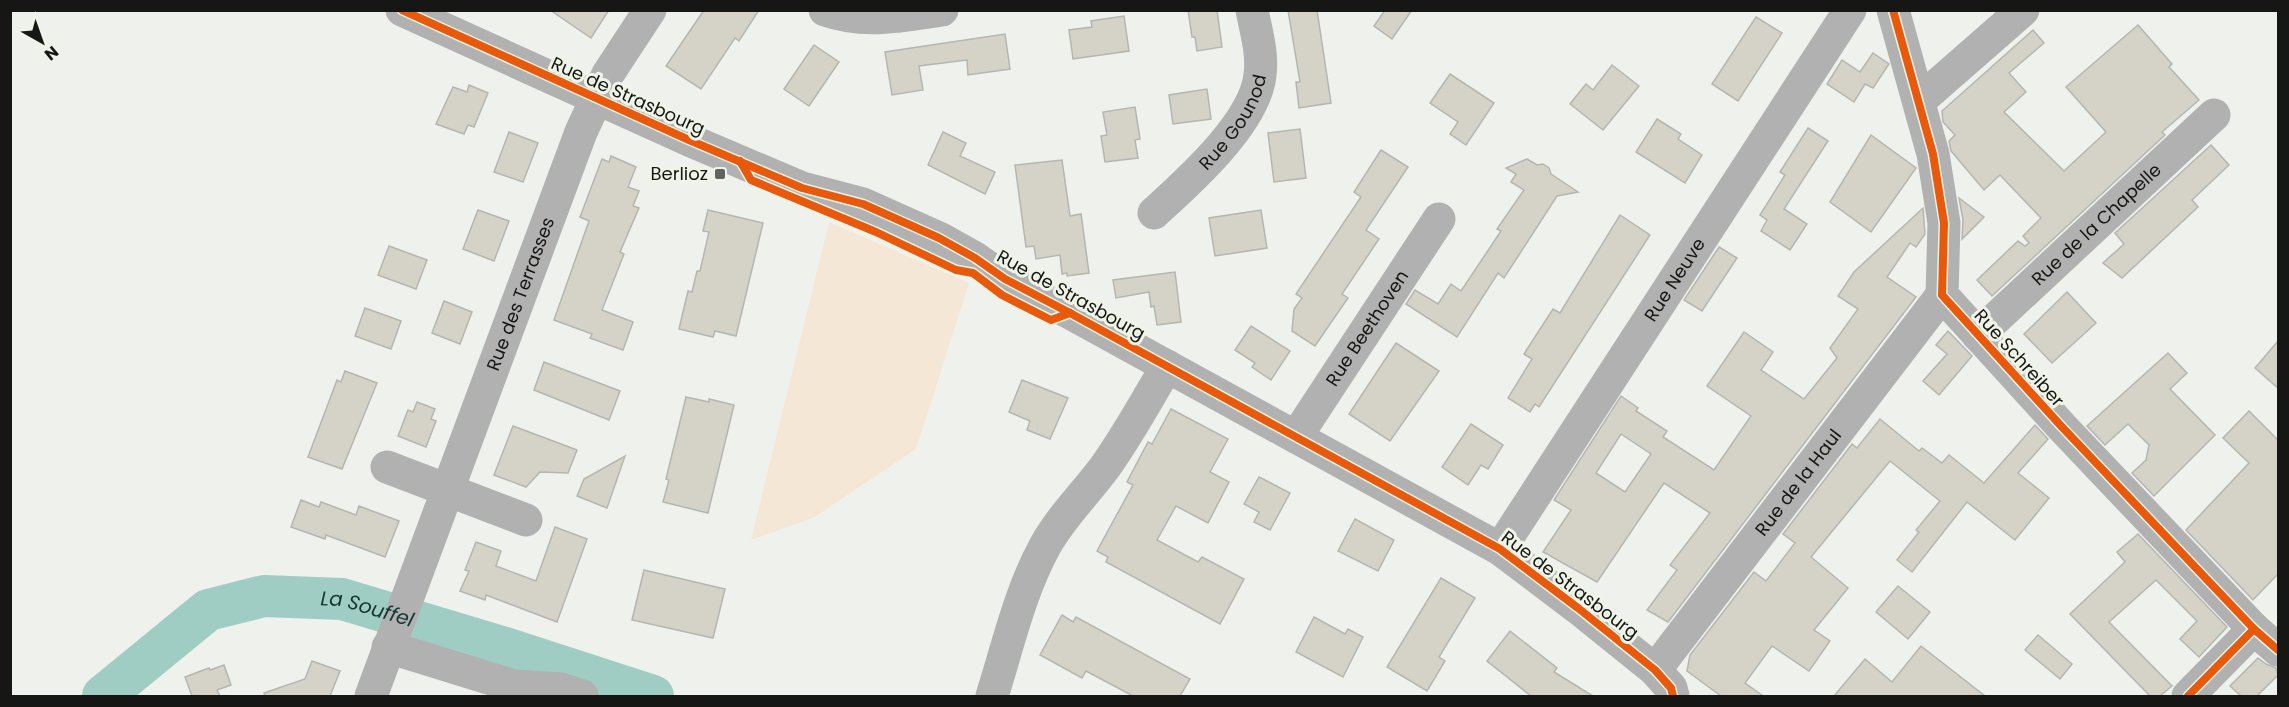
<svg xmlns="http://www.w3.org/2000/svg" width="2289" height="707" viewBox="0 0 2289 707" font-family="Poppins,sans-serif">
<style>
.green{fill:#f5e7d6}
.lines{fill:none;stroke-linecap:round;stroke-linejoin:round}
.river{stroke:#9fcdc4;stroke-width:42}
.building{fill:#d5d3c7;stroke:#b5b6b1;stroke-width:1.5;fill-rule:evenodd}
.minor{stroke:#b0b1b0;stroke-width:33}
.cycleway-casing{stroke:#eff4e9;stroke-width:11}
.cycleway{stroke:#e8590c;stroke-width:8}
.poi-dot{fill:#626360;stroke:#eff4e9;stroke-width:2}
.labels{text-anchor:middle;stroke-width:6;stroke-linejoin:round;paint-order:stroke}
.street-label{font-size:18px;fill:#161714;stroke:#eff4e9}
.poi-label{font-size:18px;fill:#161714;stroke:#eff4e9;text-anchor:end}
.water-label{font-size:20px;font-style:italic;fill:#153631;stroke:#eff4e9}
</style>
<rect width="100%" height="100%" fill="#eff1ec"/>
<path class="green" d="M829,222L969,283L916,449L813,518L751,540Z"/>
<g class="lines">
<path class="river" id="s1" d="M103,696L208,610L264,596L342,599L502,647L653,696"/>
</g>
<g class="building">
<path d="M550,10H609L591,38Z"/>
<path d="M704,10H759L739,41L735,38L701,89L666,66Z"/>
<path d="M1188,10H1217L1222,47L1197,51L1195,37H1192Z"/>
<path d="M1288,10H1317L1331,103L1299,108L1296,82H1300Z"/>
<path d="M1385,10H1412L1392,39L1374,26Z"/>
<path d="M1124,16L1129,51L1073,59L1069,30L1092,27L1091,21Z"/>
<path d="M1756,17L1782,33L1738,101L1712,84Z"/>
<path d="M2138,25L2172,64L2169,67L2199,100L2162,132L2165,135L1992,296L1977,280L2018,241L2025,246L2029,243L2023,236L2041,218L2000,175L1984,190L1951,151L1949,141L1955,135L1943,122L1942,111L2033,30L2044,43L2009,73L2026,92L2004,112L2064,171L2106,132L2066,87Z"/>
<path d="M1005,34L1010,69L968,75L967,60L919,66L923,90L892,95L885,52Z"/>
<path d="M814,45L839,62L809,106L784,89Z"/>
<path d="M1873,53L1889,64L1873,88L1865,84L1854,102L1827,84L1842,60L1860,72Z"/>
<path d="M1612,65L1639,86L1603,130L1570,104L1586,84L1593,90Z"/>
<path d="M1450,74L1494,103L1466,145L1450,134L1458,122L1430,103Z"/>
<path d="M469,85L488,93L474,127L468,125L464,134L436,124L453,87L467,92Z"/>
<path d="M1207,89L1211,119L1173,124L1169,95Z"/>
<path d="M1135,107L1140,139L1135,140L1138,158L1105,162L1101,136L1107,135L1103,112Z"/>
<path d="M1657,119L1681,134L1678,139L1702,155L1685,183L1636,152Z"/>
<path d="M1808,128L1828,141L1784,209L1807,224L1790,250L1761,231L1767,220L1760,215L1785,175L1780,172Z"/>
<path d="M1300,129L1306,178L1274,182L1268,133Z"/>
<path d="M509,132L538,143L523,182L494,172Z"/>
<path d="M943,132L966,143L960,156L995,172L985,194L928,165Z"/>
<path d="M1871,135L1916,168L1871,232L1830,202Z"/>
<path d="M2211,145L2229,165L2192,200L2198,207L2122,278L2103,263L2124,244L2115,233Z"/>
<path d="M1381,150L1408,167L1366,230L1379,239L1342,294L1348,298L1315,346L1292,331L1294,309L1302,298L1296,294L1361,197L1354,192Z"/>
<path d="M611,156L636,167L628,187L639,191L633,206L639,208L620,252L624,254L602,310L633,322L623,350L590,338L592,334L554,320L589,221L580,217L602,159L609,162Z"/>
<path d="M1527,159L1537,165L1543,164L1549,168L1551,174L1578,192L1557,196L1504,278L1498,273L1457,337L1406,304L1415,290L1438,304L1451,284L1461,291L1501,231L1497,229L1524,190L1511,182L1516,174L1506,168Z"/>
<path d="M1062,160L1070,216L1081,214L1089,273L1067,276V273L1062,274L1060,255L1036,259L1034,246L1026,247L1015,165Z"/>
<path d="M1959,198L1984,217L1962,239L1963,220Z"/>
<path d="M1923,208L1925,234L1916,247L1910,243L1887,277L1916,297L1668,622L1647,610L1677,570L1670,565L1710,513L1664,483L1597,582L1543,552L1571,510L1554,500L1621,396L1638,408L1636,411L1667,431L1663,437L1714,470L1751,416L1707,386L1744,332L1773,352L1761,370L1804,399L1837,358L1830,348L1858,309L1838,296L1854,272ZM1621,434L1651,454L1625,492L1596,473Z"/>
<path d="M478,210L509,221L494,261L463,249Z"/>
<path d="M708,210L763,223L736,336L715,331L713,337L679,329L688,291L692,292L697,271H700L709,232L703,231Z"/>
<path d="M1261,210L1267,248L1215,256L1209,218Z"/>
<path d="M1620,215L1650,235L1539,407L1535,404L1530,412L1508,398L1532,359L1524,354L1553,309L1560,313Z"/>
<path d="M389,246L427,260L416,289L378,275Z"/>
<path d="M1719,247L1737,258L1702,311L1684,300Z"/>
<path d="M1175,272L1181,322L1157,325L1154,306L1151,307L1149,292L1116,298L1113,280Z"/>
<path d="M2067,292L2096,323L2052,363L2024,334Z"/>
<path d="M444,301L472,312L460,344L432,333Z"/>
<path d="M365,308L401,321L391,349L355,336Z"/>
<path d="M1251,326L1290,351L1271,380L1252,367L1255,363L1235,350Z"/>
<path d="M1948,331L1972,356L1939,395L1923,381L1947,354L1936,345Z"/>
<path d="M2278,341V388L2255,368Z"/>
<path d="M1396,343L1439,371L1390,441L1349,414Z"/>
<path d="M2168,353L2187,373L2170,389L2215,435L2154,496L2132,473L2146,460L2149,445L2128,424L2105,445L2087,426Z"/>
<path d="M544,362L620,391L609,420L534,390Z"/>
<path d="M345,371L377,383L342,469L308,457L337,380L341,382Z"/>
<path d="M1022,380L1068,398L1050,439L1027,430L1030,421L1009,412Z"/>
<path d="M686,397L709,402V399L734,405L708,513L663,502L669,480L666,479Z"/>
<path d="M417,402L435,409L431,419L436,421L426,447L398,436L408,410L413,412Z"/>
<path d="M1171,409L1228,439L1210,472L1229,482L1208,523L1176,506L1157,540L1198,562L1202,557L1244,579L1220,624L1106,562L1108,557L1097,551L1133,485L1127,482L1148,442L1152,444Z"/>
<path d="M2249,411L2278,440V574L2253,600L2186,530L2249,463L2223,438Z"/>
<path d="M1880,419L1919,451L1922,448L1942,463L1949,455L1984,483L2035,425L2048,439L2018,473L2049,498L2015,540L1967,502L1912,572L1897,560L1919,532L1916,530L1940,501L1890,461L1811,557L1848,588L1814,630L1830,641L1809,671L1772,646L1745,683L1763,696H1721L1687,671L1690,655L1754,572L1766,581L1795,543L1783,534L1852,444L1857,448Z"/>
<path d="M1471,424L1503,445L1488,469L1481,465L1468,485L1442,467Z"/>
<path d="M513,426L577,450L568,473L540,472L526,487L494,475Z"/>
<path d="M625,456L607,508L577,496L584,479Z"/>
<path d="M1259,477L1290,493L1270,530L1254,522L1259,512L1244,504Z"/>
<path d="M301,500L319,507L321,502L356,515L359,506L399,521L385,557L326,535L325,539L291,527Z"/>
<path d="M1355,519L1394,540L1378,571L1338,551Z"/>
<path d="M555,527L587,539L557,622L486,595L485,600L460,591L469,571L465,570L476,542L501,551L496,566L536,581Z"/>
<path d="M2138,534L2227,627L2199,657L2180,639L2197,621L2156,580L2109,622L2172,686L2160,696H2150L2070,614L2125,562L2117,552Z"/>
<path d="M644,570L725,589L713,638L632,620Z"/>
<path d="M1441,578L1475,598L1439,657L1445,661L1427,691L1387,667Z"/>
<path d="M1898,586L1930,612L1908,639L1876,612Z"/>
<path d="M1062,615L1073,622L1076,617L1190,679L1180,696H1133L1086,671L1082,678L1040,655Z"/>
<path d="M1314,617L1345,634L1348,629L1363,637L1343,677L1296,652Z"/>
<path d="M1510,631L1557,668L1554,672L1593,696H1531L1487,661Z"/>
<path d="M2038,635L2072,664L2060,679L2025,650Z"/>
<path d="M1921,646L1985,696H1834L1865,659L1892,682Z"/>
<path d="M2258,658L2266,664L2276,668L2278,675L2257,696H2241L2230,686Z"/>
<path d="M312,661L340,671L330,696H265L264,693L305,679Z"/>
<path d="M224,665L231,685L217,690L220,696H192L185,677L209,668L210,670Z"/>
</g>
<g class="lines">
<g class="minor">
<path d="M402,10L689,140L802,188L863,204L939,238L975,258L1005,279L1070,313L1500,549L1578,608L1655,670L1671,688L1673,696"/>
<path d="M825,10C864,24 902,16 942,10"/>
<path d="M1893,10L1933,154L1944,223L1942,295L2062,427L2254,629L2278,650"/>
<path d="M1919,101L2023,10"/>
<path id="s2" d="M1154,213C1188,182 1255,123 1260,75C1263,54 1256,31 1252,10"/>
<path id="s3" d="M1978,335L2214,115"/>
<path id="s4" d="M1296,437L1439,219"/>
<path d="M387,467L526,520"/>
<path id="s5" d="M1500,549L1850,10"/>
<path d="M388,647L514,686L561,689L582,696"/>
<path id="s6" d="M1655,670L1942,295"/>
<path id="s7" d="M371,696L581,132L608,74L650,10"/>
<path d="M992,696C1008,646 1019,594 1045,546C1061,517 1085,494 1105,467C1128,435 1147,400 1167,366"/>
<path d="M2188,696L2254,629"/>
</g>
<defs>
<g id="cycleway">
<path d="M402,10L689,140L802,188L863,204L939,238L975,258L1005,279L1070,313L1500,549L1578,608L1655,670L1671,688L1673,696"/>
<path d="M1893,10L1933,154L1944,223L1942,295L2062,427L2254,629L2278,650"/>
<path d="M740,161L751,180L876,232L956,270L973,273L1002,295L1051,320L1070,313"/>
<path d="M2188,696L2254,629"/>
</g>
</defs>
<use href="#cycleway" class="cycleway-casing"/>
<use href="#cycleway" class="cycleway"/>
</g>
<rect class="poi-dot" x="714" y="168" width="12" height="12" rx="3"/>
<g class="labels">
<g class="street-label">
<text transform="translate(628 96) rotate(24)" y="6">Rue de Strasbourg</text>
<text dy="6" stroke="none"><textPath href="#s2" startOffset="122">Rue Gounod</textPath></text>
<text dy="6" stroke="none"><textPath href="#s3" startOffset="162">Rue de la Chapelle</textPath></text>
<text dy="6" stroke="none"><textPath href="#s5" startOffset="321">Rue Neuve</textPath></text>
<text dy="6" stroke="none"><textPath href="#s7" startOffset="429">Rue des Terrasses</textPath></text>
<text transform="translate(1071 295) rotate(29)" y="6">Rue de Strasbourg</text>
<text dy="6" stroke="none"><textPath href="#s4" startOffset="130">Rue Beethoven</textPath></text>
<text transform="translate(2019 358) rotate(48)" y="6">Rue Schreiber</text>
<text dy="6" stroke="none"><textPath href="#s6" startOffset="236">Rue de la Haul</textPath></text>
<text transform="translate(1570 585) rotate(37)" y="6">Rue de Strasbourg</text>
</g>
<g class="poi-label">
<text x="708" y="180">Berlioz</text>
</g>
<g class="water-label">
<text dy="7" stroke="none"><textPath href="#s1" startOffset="298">La Souffel</textPath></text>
</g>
</g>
<rect width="2289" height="707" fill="none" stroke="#161714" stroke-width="24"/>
<g transform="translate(42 42) rotate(140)" stroke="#eff4e9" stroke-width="4.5" paint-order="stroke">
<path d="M0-4.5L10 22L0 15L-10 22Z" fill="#161714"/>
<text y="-9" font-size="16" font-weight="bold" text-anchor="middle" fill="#161714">N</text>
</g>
</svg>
